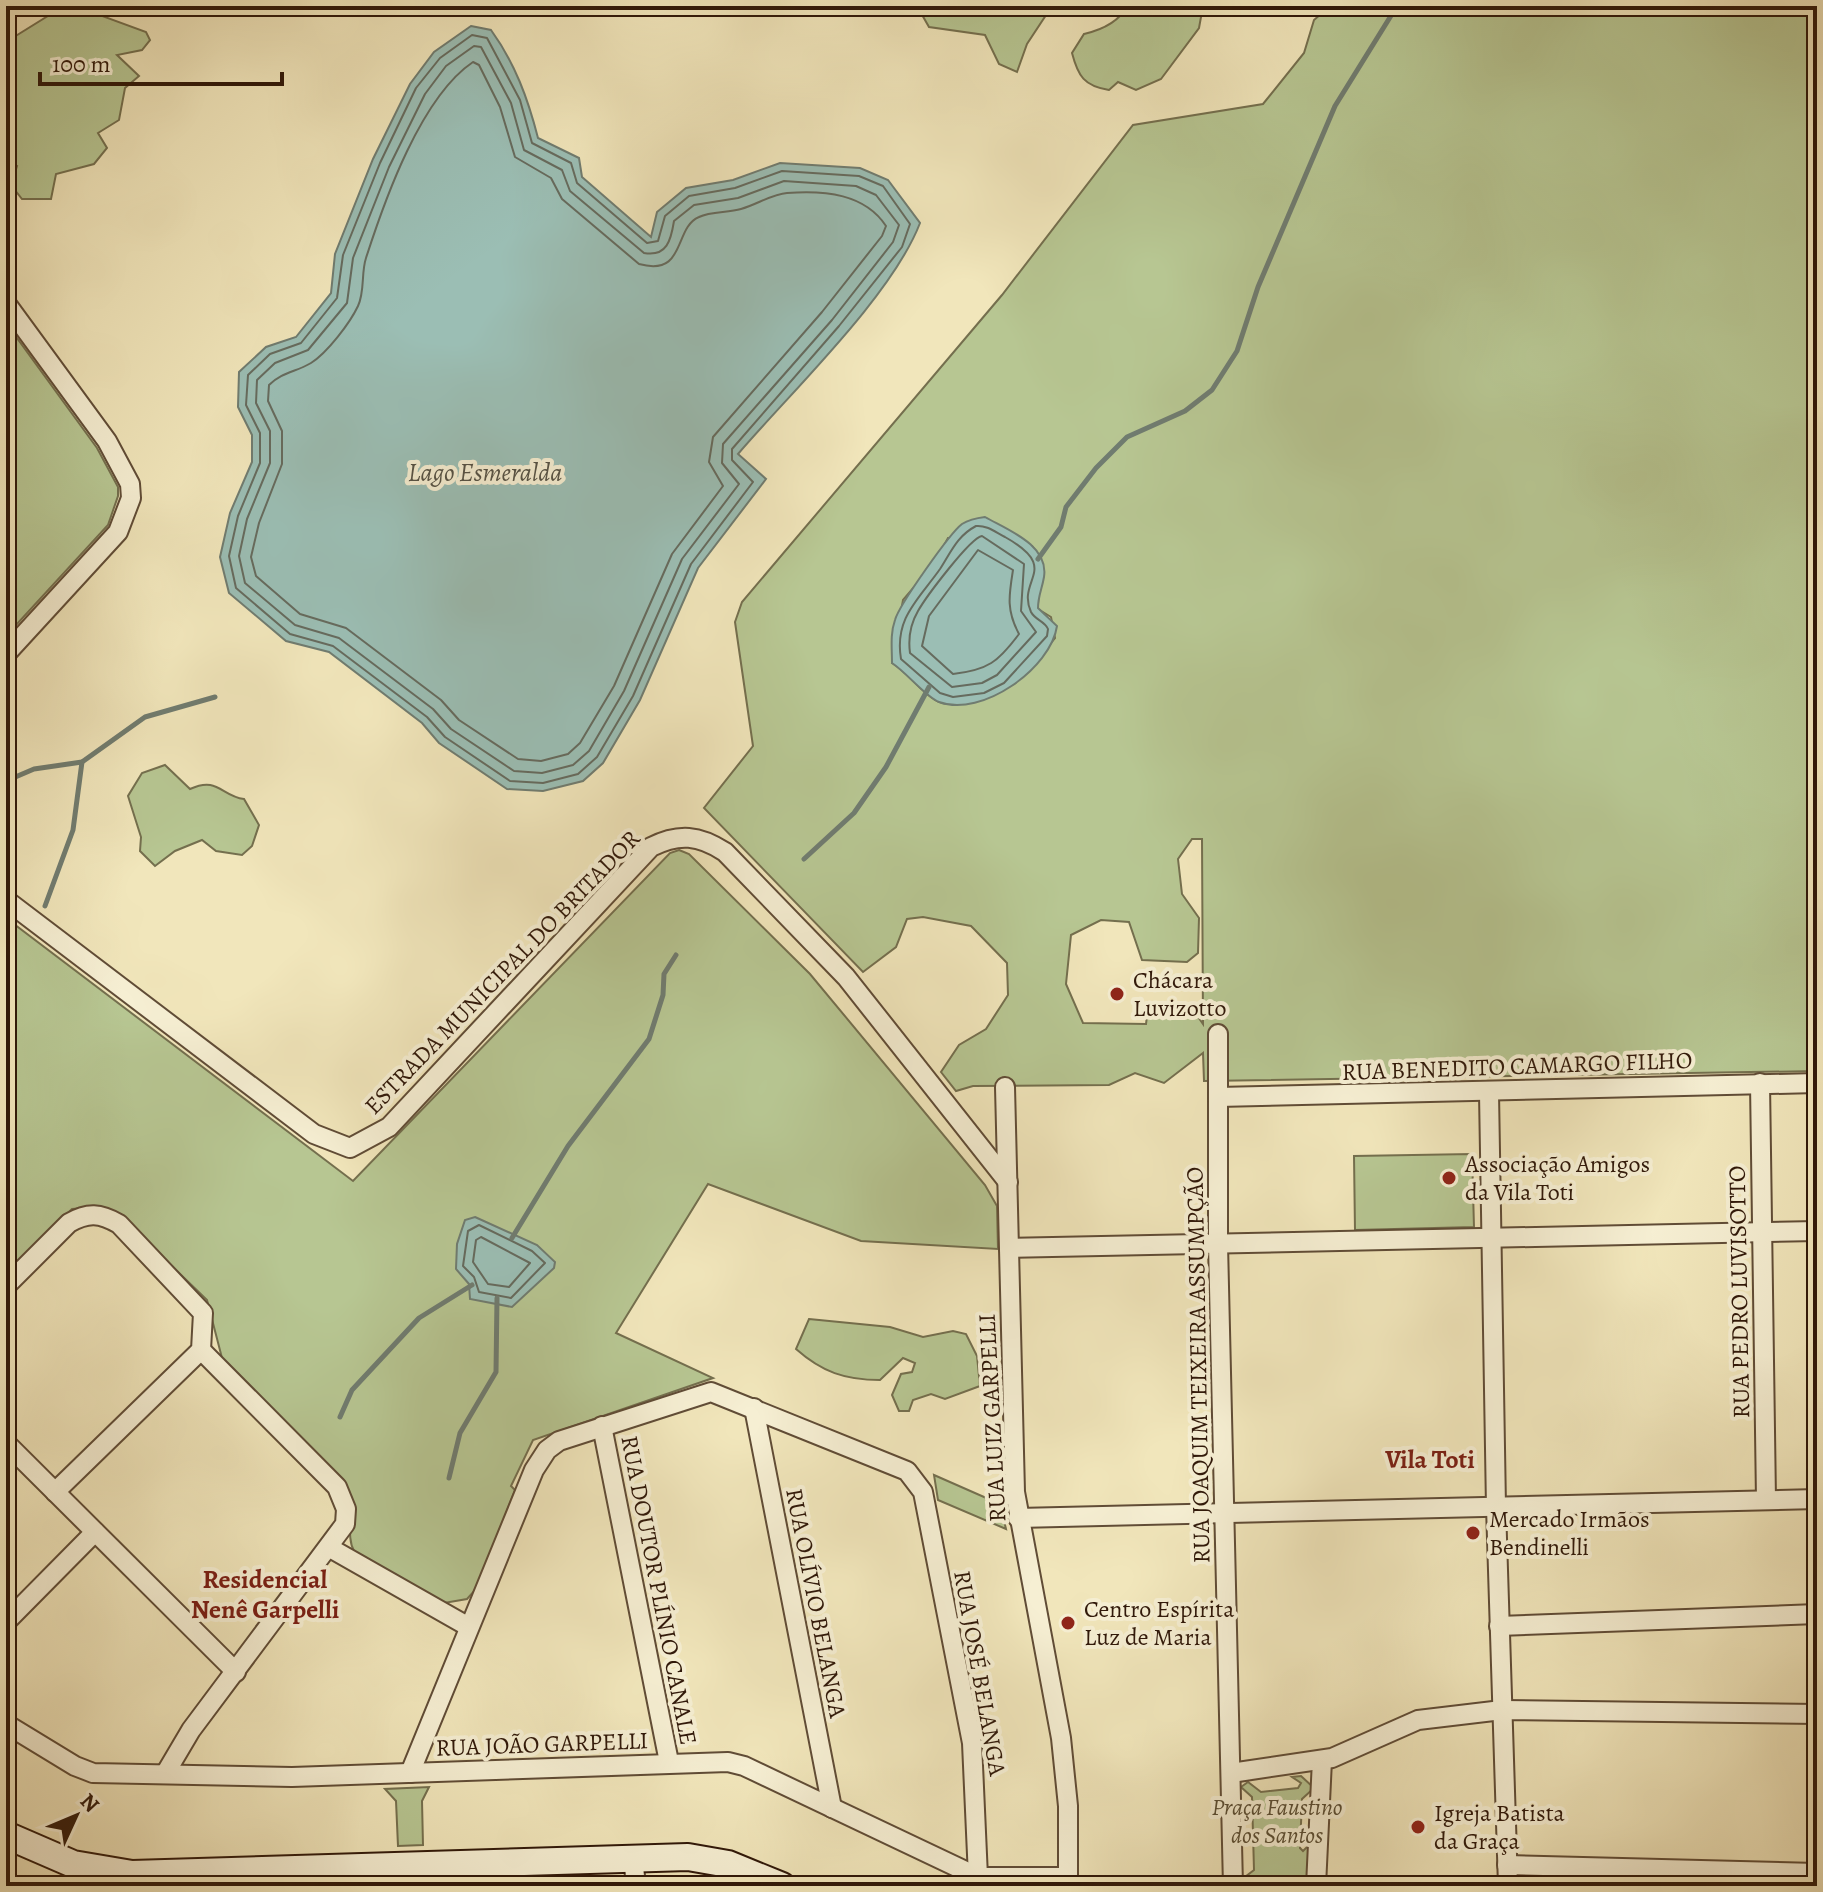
<svg xmlns="http://www.w3.org/2000/svg" width="1823" height="1892" viewBox="0 0 1823 1892" font-family="Alegreya,serif">
<style>
.green{fill:#b7c692;stroke:#746f4e;stroke-width:2;fill-rule:evenodd}
.water{fill:#9bbeb4;stroke:#707c70;stroke-width:2}
.lines{fill:none;stroke-linecap:round;stroke-linejoin:round}
.shore{stroke:#666b5e;stroke-width:2}
.stream{stroke:#707c70;stroke-width:5}
.street-casing{stroke:#604c36;stroke-width:22}
.secondary-casing{stroke:#301809;stroke-width:30}
.street{stroke:#f6efd3;stroke-width:18}
.secondary{stroke:#f6efd3;stroke-width:26}
.poi-dot{fill:#8f2418;stroke:#f6efd3;stroke-width:3}
.labels{text-anchor:middle;stroke-width:8;stroke-linejoin:round;paint-order:stroke}
.street-label{font-size:24px;fill:#301809;stroke:#f6efd3}
.poi-label{font-size:24px;fill:#301809;stroke:#f6efd3;text-anchor:start}
.park-label{font-size:24px;font-style:italic;fill:#584c32;stroke:#f6efd3}
.water-label{font-size:26px;font-style:italic;fill:#555245;stroke:#f6efd3}
.neighbourhood-label{font-size:26px;font-weight:bold;fill:#7a1f14;stroke:#f6efd3}
</style>
<rect width="100%" height="100%" fill="#f1e6bb"/>
<filter id="stains"><feTurbulence type="fractalNoise" baseFrequency=".0025" numOctaves="4"/><feColorMatrix values="0 0 0 0 .2 0 0 0 0 .09 0 0 0 0 .02 0 0 0 .5 -.17"/></filter>
<radialGradient id="worn" r=".72"><stop offset=".6" stop-color="#630" stop-opacity="0"/><stop offset="1" stop-color="#630" stop-opacity=".3"/></radialGradient>
<g class="green">
<path d="M64,6H92L102,16L146,32L150,40L142,50L117,55L139,76L125,88L119,120L98,133L107,148L94,164L56,174L51,199H22L11,185L17,166L6,160V122L13,120L6,100L12,79L6,75V42Z"/>
<path d="M917,6H1052L1027,44L1017,72L999,64L985,35L929,27Z"/>
<path d="M1127,6H1203L1199,28L1161,79L1136,90L1118,82L1109,90C1084,86 1078,76 1072,53L1084,34C1101,30 1119,22 1127,6Z"/>
<path d="M1330,6H1817V1071L1204,1081L1203,1053L1164,1083L1135,1073L1109,1085L973,1086L956,1091L941,1072L959,1045L986,1029L1008,995L1007,963L971,926L923,917L907,919L896,947L863,972L704,808L753,746L735,622L742,602L1002,295L1133,125L1263,104L1304,53L1314,20ZM948,538L1032,546C1051,567 1037,584 1038,609L1051,617L1055,638C1030,668 1005,698 966,703C955,704 945,706 935,700C920,691 908,673 892,663L903,600L933,565ZM1192,839H1202L1203,1024L1194,1011L1148,1008L1146,1024L1083,1023L1066,984L1071,935L1101,920L1129,922L1142,960L1187,962L1198,953L1199,918L1182,894L1178,859Z"/>
<path d="M6,323L97,448L118,487V496L108,525L6,636Z"/>
<path d="M165,765L190,789C218,776 221,796 244,799L259,825L252,846L242,855L216,851L202,840L175,851L155,866L140,851L141,837L128,796L142,773Z"/>
<path d="M679,850L689,854L810,974L985,1185L997,1206L998,1249L861,1241L708,1184L616,1333L713,1378L533,1440L511,1486L515,1490L477,1588L467,1599L444,1603L354,1551C344,1533 358,1506 343,1479L222,1358L207,1300L116,1212L100,1207L72,1209L6,1274V918L353,1181L670,853Z"/>
<path d="M1472,1154L1474,1227L1355,1230L1354,1156Z"/>
<path d="M809,1319L890,1327L923,1337L953,1331L966,1334L977,1356L980,1386L945,1399L931,1394L913,1400L909,1411H899L892,1395L901,1374L912,1372L915,1363L903,1358L880,1380C845,1380 822,1372 796,1349Z"/>
<path d="M934,1475L1000,1504L1006,1529L938,1500Z"/>
<path d="M1301,1776L1314,1788L1302,1799L1300,1848L1303,1851L1311,1843L1309,1886H1241V1880L1254,1870L1252,1797L1241,1787L1248,1782L1261,1792L1298,1788L1301,1783L1292,1777Z"/>
<path d="M429,1787L422,1801L423,1845L398,1846L396,1801L385,1789Z"/>
</g>
<g class="water">
<path d="M471,26L491,30C515,63 528,99 538,138L579,158L582,177L651,237L657,212L686,188L733,180L780,163L860,168L888,180L920,223C892,296 791,392 738,454L766,479L698,568L640,700L603,763L583,781L543,791L507,789L439,743L422,723L329,652L286,641L229,593L220,557L230,513L252,462V435L238,407L239,372L266,347L296,337L331,293L335,254L373,159L410,84L434,52Z"/>
<path d="M985,517C1008,530 1049,545 1044,577C1042,589 1038,596 1038,608L1057,626C1051,668 982,718 939,702C926,697 906,672 892,663C892,648 890,634 895,620C899,605 950,533 962,524C970,519 977,518 985,517Z"/>
<path d="M475,1217L537,1245L555,1262L554,1268L512,1307L470,1299L469,1284L456,1269L457,1244L465,1220Z"/>
</g>
<g class="lines">
<g class="shore">
<path d="M472,35L487,38L520,100L532,143L571,163L577,183L647,243L658,241L665,216L689,196L735,188L782,171L859,176L883,186L910,224L902,247L839,326L732,449V460L753,482L691,564L633,696L597,757L578,774L543,783L510,781L445,737L427,717L333,646L290,634L236,588L229,556L238,516L260,463V433L246,405L248,375L270,354L301,343L337,298L343,255L380,163L416,88L440,58Z"/>
<path d="M474,46L481,47L511,103L524,150L562,170L570,191L644,253C667,257 671,240 674,221L694,205L738,198L784,181L856,186L876,195L899,225L893,242L832,320L723,444L722,463L739,484L682,559L624,691L589,751L573,765L542,773L514,771L451,729L433,709L339,638L295,625L245,583L239,556L247,519L270,463V431L256,403L257,380L275,363L308,350L347,303L353,258L389,167L425,94L446,66Z"/>
<path d="M473,62L479,65L500,107L515,157L551,178L562,199L639,264C687,277 673,228 699,217C711,211 728,213 741,209C756,205 772,194 787,193C825,190 865,194 886,226L882,236L822,312L713,437L709,462L723,486L672,554L614,686L580,743L568,754L541,761L518,759L459,720L441,700L346,628L300,614L256,576L251,557L259,523L282,464V431L268,401L269,385C282,372 296,372 311,363C327,353 350,323 358,306C365,291 361,273 366,258C385,199 421,97 473,62Z"/>
<path d="M976,526C987,525 995,532 1005,537C1062,569 1016,579 1031,612C1035,620 1045,621 1048,629L1047,636L1004,683L984,693L953,697L940,693L901,659C894,618 919,599 940,569C951,552 957,536 976,526Z"/>
<path d="M982,536L1024,564L1021,611L1036,632L997,675L982,683L952,687L910,653C908,638 911,623 918,611C926,597 970,538 982,536Z"/>
<path d="M978,550L1013,570C1009,595 1006,610 1019,634C998,662 988,670 953,674L922,646L929,616Z"/>
<path d="M479,1225L532,1251L545,1263L511,1298L479,1292L474,1277L463,1266L468,1231Z"/>
<path d="M481,1237L530,1263L509,1287L488,1284L473,1262L476,1240Z"/>
</g>
<g class="stream">
<path d="M1038,559L1061,527L1066,507L1096,468L1127,437L1185,411L1212,390L1237,351L1258,287L1335,106L1397,6"/>
<path d="M6,781L34,769L82,762L145,717L215,697"/>
<path d="M804,859L854,813L886,767L929,687"/>
<path d="M45,906L73,830L82,762"/>
<path d="M512,1238L568,1146L649,1039L663,995L664,974L676,955"/>
<path d="M340,1417L352,1390L419,1318L472,1285"/>
<path d="M449,1478L460,1433L496,1372L497,1298"/>
</g>
<defs>
<g id="street">
<path d="M6,303L107,441L130,484L131,498L118,532L6,654"/>
<path d="M6,900L314,1134L350,1148L389,1127L651,847C679,833 699,835 725,852L846,977L1008,1182"/>
<path d="M1218,1034V1244L1233,1886"/>
<path d="M1760,1083L1766,1500"/>
<path d="M1005,1087L1015,1492L1061,1738L1068,1806V1886"/>
<path d="M1489,1093L1496,1507L1508,1886"/>
<path d="M1218,1097L1817,1083"/>
<path d="M1009,1248L1817,1231"/>
<path d="M6,1286L69,1223C88,1212 100,1213 119,1224L203,1313L201,1350L55,1492"/>
<path d="M754,1408L832,1808"/>
<path d="M602,1426L669,1762"/>
<path d="M6,1443L236,1672"/>
<path d="M1018,1518L1817,1499"/>
<path d="M330,1548L469,1627"/>
<path d="M6,1622L95,1532"/>
<path d="M1499,1626L1817,1614"/>
<path d="M6,1724L75,1766L93,1773L292,1777L728,1762L744,1766L978,1877H1068"/>
<path d="M410,1773L534,1470L547,1450L559,1441L711,1392L907,1471L923,1492L972,1743L978,1877"/>
<path d="M1231,1773L1332,1758L1418,1720L1502,1710L1817,1714"/>
<path d="M165,1774L191,1730L345,1524L346,1509L337,1487L201,1350"/>
<path d="M633,1857L636,1886"/>
<path d="M1507,1865L1817,1873"/>
<path d="M1316,1886L1322,1760"/>
</g>
<path id="secondary" d="M6,1835L73,1864L132,1874L688,1857L728,1864L782,1886"/>
</defs>
<use href="#street" class="street-casing"/>
<use href="#secondary" class="secondary-casing"/>
<use href="#street" class="street"/>
<use href="#secondary" class="secondary"/>
</g>
<g class="poi-dot">
<circle cx="1117" cy="994" r="8"/>
<circle cx="1449" cy="1178" r="8"/>
<circle cx="1473" cy="1533" r="8"/>
<circle cx="1068" cy="1623" r="8"/>
<circle cx="1418" cy="1827" r="8"/>
</g>
<g class="labels">
<g class="street-label">
<text transform="translate(502 972) rotate(-46)" y="8">ESTRADA MUNICIPAL DO BRITADOR</text>
<text transform="translate(1517 1066) rotate(-2)" y="8">RUA BENEDITO CAMARGO FILHO</text>
<text transform="translate(1739 1292) rotate(-91)" y="8">RUA PEDRO LUVISOTTO</text>
<text transform="translate(1198 1365) rotate(-91)" y="8">RUA JOAQUIM TEIXEIRA ASSUMPÇÃO</text>
<text transform="translate(992 1418) rotate(-93)" y="8">RUA LUIZ GARPELLI</text>
<text transform="translate(659 1590) rotate(79)" y="8">RUA DOUTOR PLÍNIO CANALE</text>
<text transform="translate(816 1603) rotate(79)" y="8">RUA OLÍVIO BELANGA</text>
<text transform="translate(980 1673) rotate(80)" y="8">RUA JOSÉ BELANGA</text>
<text transform="translate(542 1744) rotate(-2)" y="8">RUA JOÃO GARPELLI</text>
</g>
<g class="poi-label">
<text x="1133" y="988">Chácara<tspan x="1133" dy="28">Luvizotto</tspan></text>
<text x="1465" y="1172">Associação Amigos<tspan x="1465" dy="28">da Vila Toti</tspan></text>
<text x="1489" y="1527">Mercado Irmãos<tspan x="1489" dy="28">Bendinelli</tspan></text>
<text x="1084" y="1617">Centro Espírita<tspan x="1084" dy="28">Luz de Maria</tspan></text>
<text x="1434" y="1821">Igreja Batista<tspan x="1434" dy="28">da Graça</tspan></text>
</g>
<g class="park-label">
<text x="1277" y="1815">Praça Faustino<tspan x="1277" dy="28">dos Santos</tspan></text>
</g>
<g class="water-label">
<text x="485" y="481">Lago Esmeralda</text>
</g>
<g class="neighbourhood-label">
<text x="1430" y="1468">Vila Toti</text>
<text x="265" y="1588">Residencial<tspan x="265" dy="30">Nenê Garpelli</tspan></text>
</g>
</g>
<rect width="1823" height="1892" fill="none" stroke="#f1e6bb" stroke-width="32"/>
<rect x="8" y="8" width="1807" height="1876" fill="none" stroke="#301809" stroke-width="4"/>
<rect x="16" y="16" width="1791" height="1860" fill="none" stroke="#301809" stroke-width="2"/>
<g transform="translate(76 1816) rotate(46)" stroke="#f6efd3" stroke-width="6" paint-order="stroke">
<path d="M0-6L14 30L0 20L-14 30Z" fill="#301809"/>
<text y="-12" font-size="22" font-weight="bold" text-anchor="middle" fill="#301809">N</text>
</g>
<path d="M40 72v12h242v-12" fill="none" stroke="#301809" stroke-width="4"/>
<text x="52" y="72" font-size="24" fill="#301809" stroke="#f6efd3" stroke-width="6" paint-order="stroke">100 m</text>
<rect width="100%" height="100%" filter="url(#stains)"/>
<rect width="100%" height="100%" fill="url(#worn)"/>
</svg>
